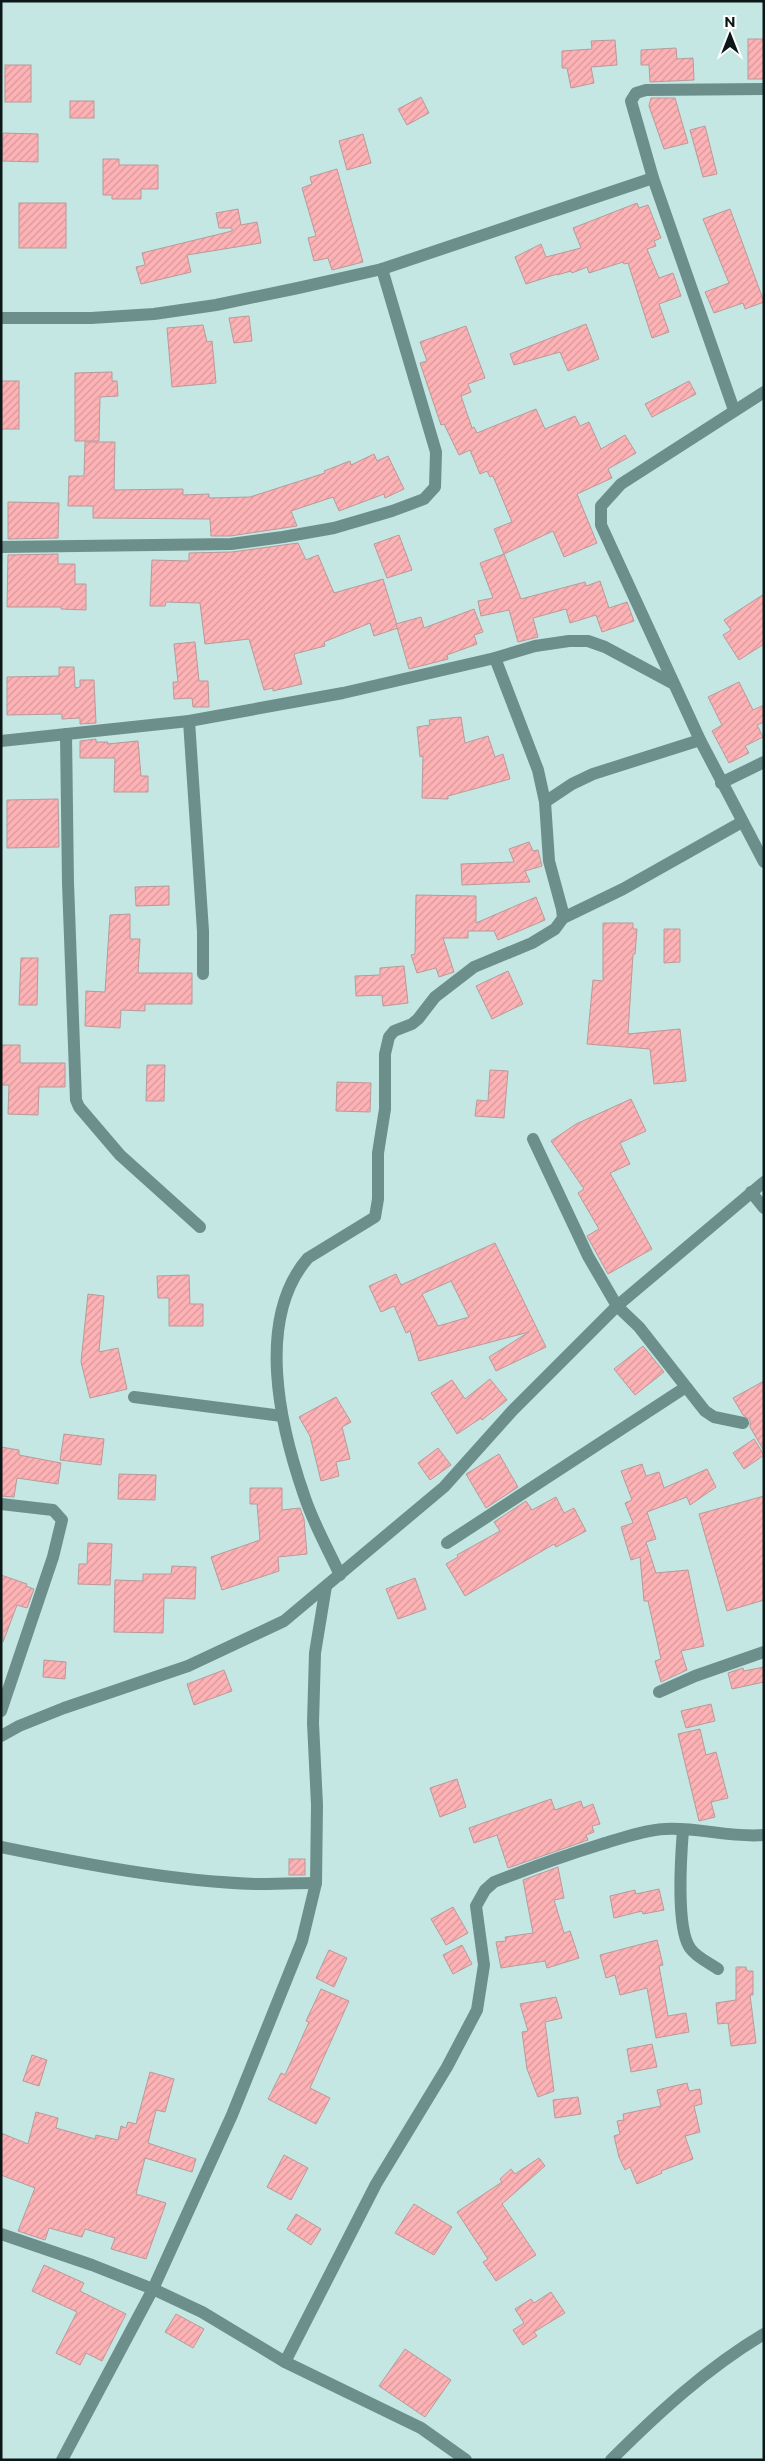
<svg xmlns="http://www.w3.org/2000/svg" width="765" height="2461" viewBox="0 0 765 2461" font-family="Montserrat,sans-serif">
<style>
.building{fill:url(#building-hatch);stroke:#b99a9a;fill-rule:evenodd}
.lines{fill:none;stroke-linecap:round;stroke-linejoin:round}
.minor{stroke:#6c8f8b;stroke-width:12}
</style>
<defs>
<pattern id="building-hatch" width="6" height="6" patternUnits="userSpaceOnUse" patternTransform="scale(1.25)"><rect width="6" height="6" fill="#fdb2b5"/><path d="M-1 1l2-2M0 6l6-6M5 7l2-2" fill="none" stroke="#d8989b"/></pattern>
</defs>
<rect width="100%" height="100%" fill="#c4e7e3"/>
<g class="building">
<rect x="748" y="39" width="16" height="40"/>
<path d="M615,40L617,65L591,67L594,83L571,88L567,68H562V51L592,49L591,41Z"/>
<path d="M676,48L677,59L693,58L694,80L650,82L649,65H641V50Z"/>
<rect x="5" y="65" width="26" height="37"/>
<path d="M421,97L429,113L407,125L398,109Z"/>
<path d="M651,98H675L688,143L664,149L649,106Z"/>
<rect x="70" y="101" width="24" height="17"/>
<path d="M705,126L717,174L703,177L690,130Z"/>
<path d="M3,133L38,134V162L2,161Z"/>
<path d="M363,134L371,163L347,170L339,141Z"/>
<path d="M103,159H119V165H158V189H141V199H112V195H103Z"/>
<path d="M337,169L363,262L332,270L328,258L314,261L308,238L316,236L302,188L312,184L310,177Z"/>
<rect x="19" y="203" width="47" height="45"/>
<path d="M637,203L639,208L648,205L661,238L654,241L656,246L647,249L659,278L673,273L681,296L659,304L669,332L652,338L628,263L624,264L623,262L589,273L587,267L572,273L571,271L557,275V274L526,284L515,257L541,244L546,257L581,248L573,228Z"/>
<path d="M238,209L241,225L257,222L261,243L187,255L191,272L141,284L136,267L145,265L142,253L232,231V228H219L216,213Z"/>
<path d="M730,209L764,302L745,309L743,303L714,313L705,292L729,283L703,219Z"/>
<path d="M249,316L252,341L234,343L229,318Z"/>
<path d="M586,324L599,359L568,371L560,352L514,365L510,354Z"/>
<path d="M203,325L207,342L212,341L216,383L172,387L167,328Z"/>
<path d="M466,326L485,378L468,384L471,392L461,396L472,428L474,427L477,433L536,409L545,429L575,416L580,426L589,422L601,449L625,435L636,453L608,469L612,478L577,494L597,543L564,557L553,531L504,554L494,529L512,522L493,476L490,477L487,471L480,474L470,450L459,455L444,424L441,425L420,363L427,361L420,342Z"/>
<path d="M112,372V381H117L118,396L100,397L99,441H75V373Z"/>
<rect x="1" y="381" width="18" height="48"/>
<path d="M689,381L696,394L652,417L645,404Z"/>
<path d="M85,442H115L114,490L183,489V495L209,494V498L250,497L325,473L324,471L350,461L351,465L374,454L377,461L388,456L404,489L385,498L384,494L339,511L333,497L291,511L297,526L230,536H211L210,519L93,518V506H68L69,476H84Z"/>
<path d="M8,502L59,503L58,538L8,539Z"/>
<path d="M399,535L412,570L387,578L374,544Z"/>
<path d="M298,543L306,560L318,555L334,593L383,579L398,628L374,636L370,623L324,642L325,646L294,654L302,684L273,691V688L264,690L249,639L205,644L200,603L166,602L165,606H150L152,560L189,561V553L232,552Z"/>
<path d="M58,554V564H75V584H86V610L61,609V607H7L8,555Z"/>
<path d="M504,554L521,599L585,582L586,586L600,581L609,608L627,602L634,621L602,632L596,615L570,623L566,609L533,618L538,637L518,642L509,610L481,616L478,601L493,598L480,563Z"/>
<path d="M764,594V644L739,660L723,635L731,630L724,620Z"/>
<path d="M474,609L483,632L474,635L477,644L447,655L448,659L409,669L396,624L421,617L424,628Z"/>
<path d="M195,642L199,681H208L209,707H193L192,698L174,699L173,682H178L174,644Z"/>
<path d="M59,667H74L75,688L80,687V680H94L96,723L80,724V718L62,719V714L7,715V677L59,676Z"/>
<path d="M739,682L753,710L764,705V722L757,725L763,737L745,746L749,753L729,763L712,731L722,725L708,697Z"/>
<path d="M461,717L465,743L488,736L495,757L503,754L510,779L448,796V799L422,798L423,756L420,757L417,727L430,725L429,720Z"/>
<path d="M96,739V742H108L107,744L138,741L141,776H148V792H114L115,758H80V741Z"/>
<path d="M58,799L59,847L7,848V800Z"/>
<path d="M529,842L533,851L538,850L542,866L525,871L530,882L462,885L461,864L514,862L509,849Z"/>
<path d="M169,886V905L136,906L135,887Z"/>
<path d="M416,895L476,896V923L536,897L545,920L498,940L494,931H468V938H443L454,972L439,977L436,968L417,973L411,955L415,954Z"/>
<path d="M130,914V939H140L138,973H192V1004H145V1011L121,1010L120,1028L85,1026L86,991L105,992L110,915Z"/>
<path d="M603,923H633V929H637L635,954H633L628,1034L680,1029L686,1081L654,1084L650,1049L587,1044L593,980L603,981Z"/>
<path d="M664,929H680V962L664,963Z"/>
<path d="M21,958H38L37,1005H19Z"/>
<path d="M404,966L408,1003L383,1006L382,995L356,996L355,976L380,975V968Z"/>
<path d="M508,971L523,1004L492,1019L476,986Z"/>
<path d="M1,1045H20V1063H65V1087H39L38,1115L8,1114L9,1085H1Z"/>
<path d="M147,1065H165L164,1101H146Z"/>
<path d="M490,1070L508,1071L504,1118L475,1116L477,1100L488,1101Z"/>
<path d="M337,1082L371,1083L370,1112L336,1111Z"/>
<path d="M631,1099L646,1131L620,1143L630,1164L610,1173L652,1249L608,1274L587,1236L599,1229L578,1193L584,1189L551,1141L576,1124Z"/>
<path d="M495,1243L546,1347L496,1371L489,1357L529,1332L419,1361L410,1331L406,1333L394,1306L381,1312L369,1286L396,1274L401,1285ZM451,1281L469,1317L438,1326L422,1294Z"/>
<path d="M189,1275L190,1304H203V1326H169V1298H158L157,1276Z"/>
<path d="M88,1294L104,1296L99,1352L118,1348L127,1389L90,1398L81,1362Z"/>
<path d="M643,1346L664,1372L635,1395L614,1369Z"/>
<path d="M490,1379L507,1400L482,1420L481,1418L457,1434L431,1393L452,1380L465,1399Z"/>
<path d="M764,1381V1451L750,1427V1420L743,1415L733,1398Z"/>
<path d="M336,1397L351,1422L342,1427L350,1459L336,1462L339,1476L321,1481L310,1436L299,1417Z"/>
<path d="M64,1434L104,1439L101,1465L60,1460Z"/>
<path d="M754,1439L764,1455L744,1469L733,1453Z"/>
<path d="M1,1447L19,1450V1455L61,1463L58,1484L17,1478L14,1497L1,1496Z"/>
<path d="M438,1448L451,1465L430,1480L418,1463Z"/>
<path d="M499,1454L518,1487L486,1508L466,1474Z"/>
<path d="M642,1464L646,1476L659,1472L664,1488L707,1469L716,1487L690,1505L687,1497L647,1512L656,1539L646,1542L656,1573L688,1570L704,1646L681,1651L687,1670L661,1682L655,1661L661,1659L648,1601H644L640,1557L631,1560L621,1527L633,1523L625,1503L632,1500L621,1471Z"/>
<path d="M119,1474L156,1475L155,1500L118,1499Z"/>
<path d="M250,1488H282V1510L300,1508L304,1519L307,1554L278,1557L279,1571L222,1590L211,1557L260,1540L257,1504H250Z"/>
<path d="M764,1496V1600L727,1611L699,1514Z"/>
<path d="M556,1497L564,1513L574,1508L586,1531L556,1547L554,1544L465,1596L446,1564L458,1557L457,1555L500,1531L494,1522L526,1501L532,1510Z"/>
<path d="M88,1543L112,1544L110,1585L78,1584L79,1564H87Z"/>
<path d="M172,1566L196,1567L195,1599L164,1598L163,1633L114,1632L115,1580L143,1581V1574H171Z"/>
<path d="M1,1575L27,1584L26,1586L34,1589L27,1608L17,1605L3,1642Z"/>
<path d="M415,1578L426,1609L398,1619L386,1589Z"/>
<path d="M44,1660L66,1662L65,1679L43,1677Z"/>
<path d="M764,1667V1682L732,1689L728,1673L743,1668L744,1671Z"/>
<path d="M224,1670L232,1691L194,1705L187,1684Z"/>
<path d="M711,1704L715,1721L686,1728L681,1711Z"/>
<path d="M700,1729L706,1755L716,1752L728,1798L711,1802L715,1817L699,1821L678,1734Z"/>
<path d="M457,1779L466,1807L440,1817L430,1788Z"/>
<path d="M551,1799L555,1810L581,1801L583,1808L593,1804L600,1824L592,1826L594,1832L586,1835L588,1840L508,1868L497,1835L474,1843L469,1828Z"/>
<rect x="289" y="1859" width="16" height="16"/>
<path d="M558,1867L564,1898L554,1900L564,1933L570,1931L579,1958L547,1968L545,1961L501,1968L496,1942L506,1941L505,1937L533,1933L523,1880Z"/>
<path d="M659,1889L664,1910L643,1914L642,1911L614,1918L610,1896L635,1890L636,1894Z"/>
<path d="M453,1907L468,1933L446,1945L431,1919Z"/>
<path d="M657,1940L663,1965L659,1966L668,2016L686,2013L689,2032L656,2038L647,1988L620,1995L615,1975L606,1978L600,1955Z"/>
<path d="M462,1945L472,1964L453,1974L443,1955Z"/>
<path d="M329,1950L347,1958L334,1987L316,1978Z"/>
<path d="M736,1967H746L747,1971H753V1995H750L756,2043L731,2046L728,2023L718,2024L716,2003L736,2000Z"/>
<path d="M321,1989L349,2001L310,2088L330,2098L316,2124L268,2099L281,2073L285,2075L309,2022L306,2021Z"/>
<path d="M556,1997L562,2018L545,2022L554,2091L538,2097L527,2069L522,2032L528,2031L520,2004Z"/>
<path d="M652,2044L657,2067L631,2072L627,2049Z"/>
<path d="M32,2055L47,2060L39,2086L23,2081Z"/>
<path d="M150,2072L174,2079L165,2112L156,2110L148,2143L196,2159L192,2172L145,2158L136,2194L166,2203L146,2259L111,2249L115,2238L85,2229L82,2237L49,2228L45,2240L18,2231L35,2188L1,2175V2133L28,2144L36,2112L58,2118L56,2128L95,2139L96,2135L118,2140L121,2126L126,2128L128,2122L136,2124Z"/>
<path d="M687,2083L689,2091L700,2089L702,2104L694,2106L700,2132L685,2136L693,2159L661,2171L662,2173L637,2184L630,2167L625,2170L619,2157L614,2136L620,2134L617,2121L624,2120L623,2114L661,2106L657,2090Z"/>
<path d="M578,2097L581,2114L555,2118L553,2100Z"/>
<path d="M284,2155L308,2168L291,2200L267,2187Z"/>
<path d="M539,2158L545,2166L502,2204L536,2255L496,2281L483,2262L488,2259L457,2212L502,2182L500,2179L511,2169L515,2174Z"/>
<path d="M414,2204L452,2227L434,2255L395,2233Z"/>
<path d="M296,2214L321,2229L311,2245L287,2229Z"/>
<path d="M44,2265L84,2283L80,2291L126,2314L102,2361L86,2353L80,2365L56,2353L77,2312L32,2291Z"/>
<path d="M551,2292L565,2313L534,2332L537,2336L523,2345L513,2330L524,2323L515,2309L531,2299L534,2303Z"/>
<path d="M176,2314L204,2329L193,2348L165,2332Z"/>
<path d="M405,2349L451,2380L425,2417L379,2386Z"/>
</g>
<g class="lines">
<g class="minor">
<path d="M1,318H91L154,314L216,305L298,288L382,269L653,178"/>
<path d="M764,392L621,484L601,506V525L700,740L764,862"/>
<path d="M734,410L653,178L631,101L636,93L646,90L764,89"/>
<path d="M1,547L231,544L283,537L334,528L392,511L424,499L435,487L436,452L382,269"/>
<path d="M189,721L203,931V974"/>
<path d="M66,734L68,883L76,1100L79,1107L120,1155L200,1227"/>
<path d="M1,741L189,721L343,693L495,658L535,646L569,641H588L605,647L672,683"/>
<path d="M721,783L764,762"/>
<path d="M545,802L572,784L593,774L700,740"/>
<path d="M563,918L623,889L742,822"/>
<path d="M533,1139L588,1256L617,1306L639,1327L705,1411L714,1417L743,1423"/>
<path d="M751,1192L764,1208"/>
<path d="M134,1397L282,1416"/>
<path d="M1,1504L53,1510L62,1520L53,1557L1,1711"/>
<path d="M447,1543L686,1387"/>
<path d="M340,1575C328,1549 313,1523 304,1495C280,1426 255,1319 308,1258L375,1217L378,1199V1153L385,1109V1054L389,1037L394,1031L412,1024L418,1019L435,997L474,967L532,943L555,929L563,918L562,909L549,861L545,802L538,770L495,658"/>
<path d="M659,1692L695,1676L764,1652"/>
<path d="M1,1736L19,1726L64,1708L188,1666L284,1621L444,1487L513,1410L617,1306L764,1182"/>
<path d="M683,1830C681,1855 676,1928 690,1948C696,1957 709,1963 718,1969"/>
<path d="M1,1847C84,1864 170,1881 255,1884C275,1884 296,1883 316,1883"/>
<path d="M1,2234L92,2265L153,2289L202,2312L285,2362L421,2428L466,2460"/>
<path d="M285,2362L376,2184L447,2067L477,2010L484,1965L476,1906L485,1890L494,1882C530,1868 566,1855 602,1844C622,1838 644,1830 665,1829C698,1827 731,1838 764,1835"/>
<path d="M62,2460L153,2289L232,2115L302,1941L316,1883L317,1805L313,1723L315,1653L326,1586"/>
<path d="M611,2460C658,2413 707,2368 764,2334"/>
</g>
</g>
<rect width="765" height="2461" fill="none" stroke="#0b1817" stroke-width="5"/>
<g transform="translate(730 35)" stroke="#ffffff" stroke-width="4" paint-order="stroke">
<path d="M0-4L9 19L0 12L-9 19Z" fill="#0b1817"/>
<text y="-8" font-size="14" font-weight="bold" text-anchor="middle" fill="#0b1817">N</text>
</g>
</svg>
